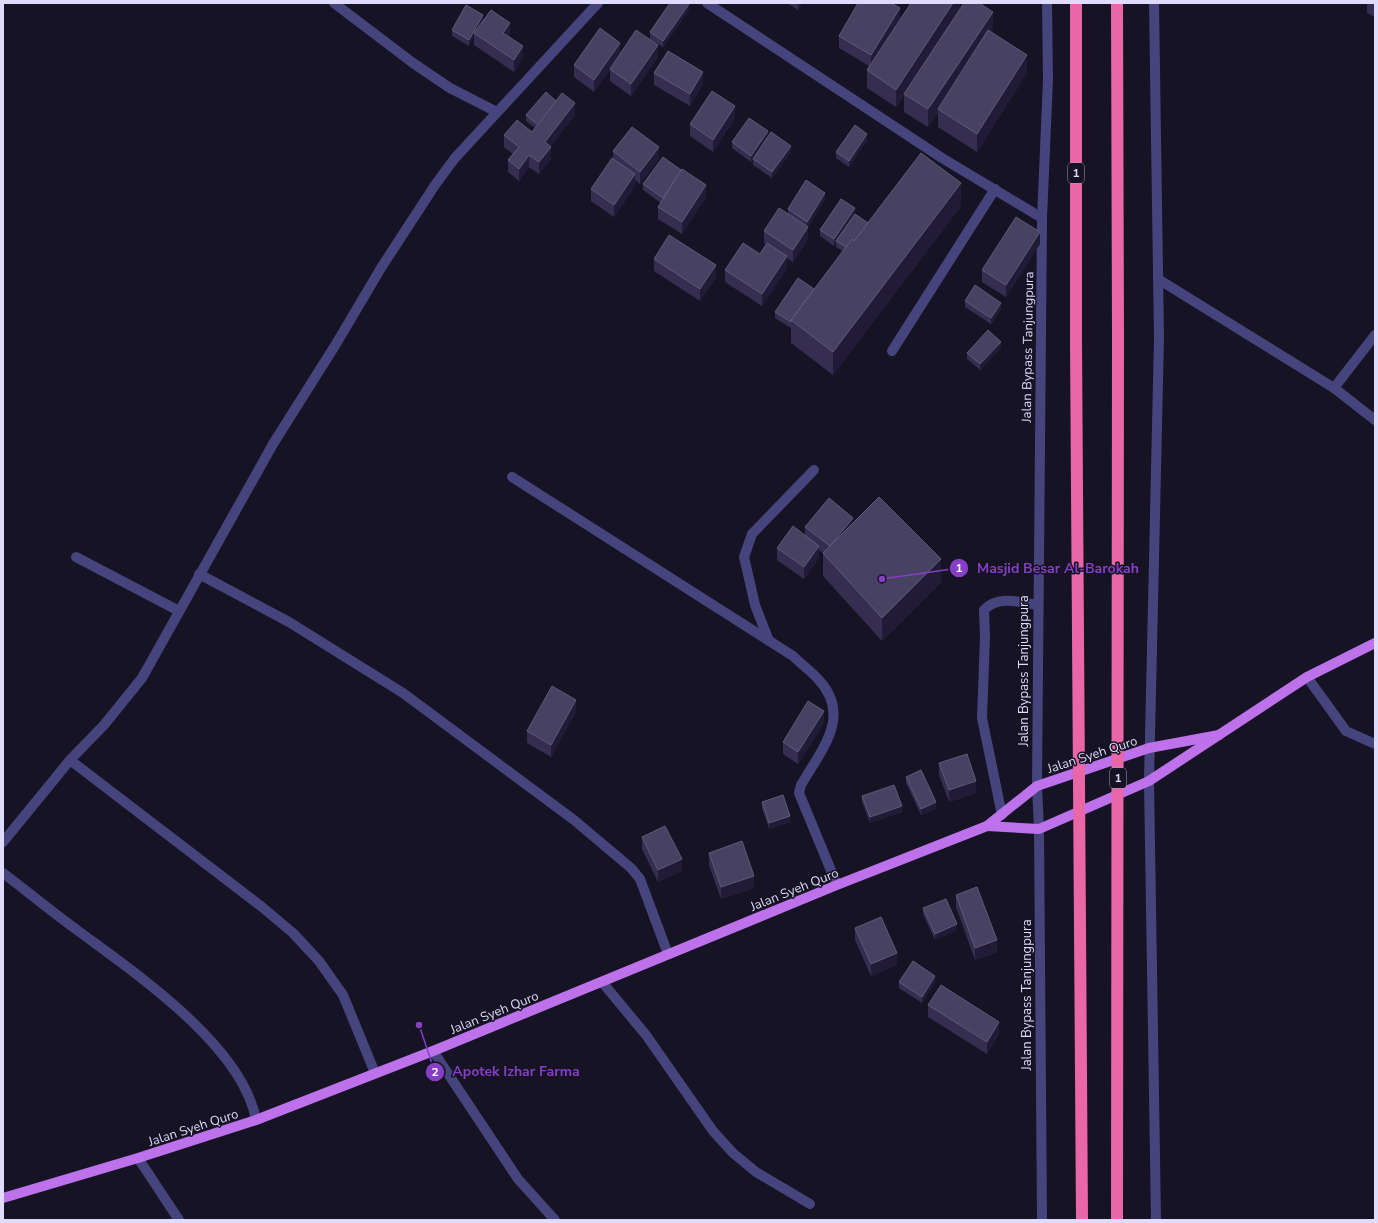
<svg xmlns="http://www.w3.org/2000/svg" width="1378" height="1223" viewBox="0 0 1378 1223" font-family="'Nunito Sans',sans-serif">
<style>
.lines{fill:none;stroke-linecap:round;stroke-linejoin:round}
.minor{stroke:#46447d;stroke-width:10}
.major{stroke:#bd71eb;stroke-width:10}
.highway{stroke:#ea67a7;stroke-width:12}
.highway-bridge{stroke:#ea67a7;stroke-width:12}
.wall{fill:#352e50}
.shaded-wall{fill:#211b37}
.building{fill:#474162;stroke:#5f597a}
.labels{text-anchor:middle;stroke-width:3;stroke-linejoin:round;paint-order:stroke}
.shield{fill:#161325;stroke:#a39fba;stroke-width:1}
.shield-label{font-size:12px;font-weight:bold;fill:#dfdbfa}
.street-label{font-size:13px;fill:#dfdbfa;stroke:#161325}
.leader{fill:none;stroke:#853ec5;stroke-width:1.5}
.callout-dot{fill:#853ec5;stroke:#161325;stroke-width:1.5}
.mark-label{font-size:12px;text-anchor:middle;font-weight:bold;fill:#fff}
.callout-label{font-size:14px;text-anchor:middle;font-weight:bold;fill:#853ec5;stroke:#161325;stroke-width:3;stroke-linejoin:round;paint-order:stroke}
</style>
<rect width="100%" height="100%" fill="#161325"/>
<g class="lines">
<g class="minor">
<path d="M334,3L413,63L450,88L497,112"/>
<path d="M707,3L942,158L1042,218"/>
<path d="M1154,3L1159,338L1149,781L1156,1220"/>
<path d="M1158,279L1334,388L1375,420"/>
<path d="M892,351L995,189"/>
<path d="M1334,388L1375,335"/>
<path d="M512,477L793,656C801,664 811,671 818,679C853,716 821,750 801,785L799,793L837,885"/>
<path d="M76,557L179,611"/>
<path d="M199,574L289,622L403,693L574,820L631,868L640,879L668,954"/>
<path d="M769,641L755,605L744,557L752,534L814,470"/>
<path d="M1307,677L1346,731L1375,744"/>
<path d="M70,760L262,907L293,933L319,961L343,995L375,1073"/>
<path d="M1002,815L982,718L985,637L984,610C998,595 1019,602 1038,605"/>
<path d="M3,842L70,760L104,725L142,678L273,444L336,344L381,268L435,185L455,158L598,3"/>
<path d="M3,873C28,892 52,912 77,930C135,973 243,1046 256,1120"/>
<path d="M602,982L646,1035L713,1131L733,1153L756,1172L810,1204"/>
<path d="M433,1051L518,1179L555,1220"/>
<path d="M138,1158L179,1220"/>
<path d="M1042,1220L1039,829L1037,786L1042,218L1048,80L1047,3"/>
</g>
<g class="major">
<path d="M987,826L1039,829L1149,781L1307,677L1375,643"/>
<path d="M3,1198L138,1158L256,1120L433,1051L837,885L987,826L1037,786L1149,748L1219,735"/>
</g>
<g class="highway">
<path d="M1076,3V343"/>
<path d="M1117,3L1118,337"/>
</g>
<g class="highway-bridge">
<path d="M1076,343L1082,1220"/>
<path d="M1117,1220L1118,337"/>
</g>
</g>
<g class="wall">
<path d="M787,3H803L798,10Z"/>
<path d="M960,3V9L993,29L991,32L1027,73L977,152L938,127V112L928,127L904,112V95L896,107L867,88V70L869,66L839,48V36L900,20L896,26Z"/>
<path d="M1367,3H1375V17L1367,13Z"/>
<path d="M689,10L663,47L650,39V32Z"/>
<path d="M483,20L510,35L509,37L523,58L514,72L474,45V36L469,46L452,36V30Z"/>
<path d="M620,54L658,57L631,96L610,81V70L594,92L574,77V65Z"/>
<path d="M654,73L703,84L690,106L654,85Z"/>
<path d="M556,101L575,115L550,147L551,159L539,174L529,167L519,181L508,172V160L513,154L504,147V135L532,132L535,128L526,121V115Z"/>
<path d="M735,118L713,152L690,136V124Z"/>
<path d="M768,137L791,152L772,178L753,165V159L757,153L751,162L732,148V142Z"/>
<path d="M867,140L849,167L836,158V152Z"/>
<path d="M613,151L659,159L640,184L635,180V186L614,217L591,201V189L613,158Z"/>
<path d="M643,184L706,197L682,234L658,219V207L661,203L643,190Z"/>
<path d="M825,199L808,227V239L793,262L787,258V268L762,306L725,282V270L760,254L766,244L764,243V231L788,214V209Z"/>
<path d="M961,206L833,375L791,343V328L775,318V312L814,289L843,251L836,247V242L834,246L820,236V230L855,214L868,223Z"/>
<path d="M1040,244L1006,297L982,282V270Z"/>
<path d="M654,259L716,277L700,301L654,271Z"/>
<path d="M965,301L1001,309L991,324L965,307Z"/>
<path d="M1001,348L980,370L967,359V353Z"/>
<path d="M853,523L941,582L882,641L823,576V553L819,550V558L804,579L777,560V548L805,536V527Z"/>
<path d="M576,712L551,757L527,743V731Z"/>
<path d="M824,723L798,764L783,754V742Z"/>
<path d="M939,763L976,793L949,802L939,775Z"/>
<path d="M906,777L936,809L921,815L906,783Z"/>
<path d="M862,796L902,812L870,823L862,802Z"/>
<path d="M762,802L790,822L769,829L762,808Z"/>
<path d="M642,837L682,871L658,882L642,849Z"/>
<path d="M709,853L754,888L721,899L709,865Z"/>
<path d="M956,895L997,952L975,960L956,907Z"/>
<path d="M923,908L957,930L935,940L923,914Z"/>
<path d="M855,928L897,965L871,976L855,940Z"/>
<path d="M899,982H935L922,1003L899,988Z"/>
<path d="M928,1005L999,1034L987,1054L928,1017Z"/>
</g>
<g class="shaded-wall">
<path d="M798,3H803L798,10Z"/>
<path d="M953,3H960V11L896,107V90Z"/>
<path d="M689,4V10L663,47V41Z"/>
<path d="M900,8V20L871,67V55Z"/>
<path d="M993,12V29L939,110L938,109V112L928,127V109Z"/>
<path d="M483,15V21L474,33V36L469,46V40Z"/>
<path d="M510,23V35L503,45V33Z"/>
<path d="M620,43V55L610,69V70L594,92V80Z"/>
<path d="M658,45V57L631,96V84Z"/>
<path d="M523,46V58L514,72V60Z"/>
<path d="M1027,55V73L977,152V134Z"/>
<path d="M703,72V84L690,106V94Z"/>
<path d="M575,103V115L545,154V142Z"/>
<path d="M735,106V118L713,152V140Z"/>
<path d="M768,131V138L751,162V156Z"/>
<path d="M867,134V140L849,167V161Z"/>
<path d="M791,146V152L772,178V172Z"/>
<path d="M551,147V159L539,174V162Z"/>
<path d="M659,147V159L640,184V172Z"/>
<path d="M529,155V167L519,181V169Z"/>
<path d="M635,174V186L614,217V205Z"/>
<path d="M961,183V206L833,375V352Z"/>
<path d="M706,185V197L682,234V222Z"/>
<path d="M825,193V199L807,228V222Z"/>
<path d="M855,208V214L836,241V242L834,246V239Z"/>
<path d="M808,227V239L793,262V250Z"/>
<path d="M1040,232V244L1006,297V285Z"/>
<path d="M787,256V268L762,306V294Z"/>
<path d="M716,265V277L700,301V289Z"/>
<path d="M1001,303V309L991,324V318Z"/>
<path d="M1001,342V348L980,370V364Z"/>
<path d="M853,518V530L830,546Z"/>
<path d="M819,546V558L804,579V567Z"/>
<path d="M941,559V582L882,641V618Z"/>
<path d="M576,700V712L551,757V745Z"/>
<path d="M824,711V723L798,764V752Z"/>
<path d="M976,781V793L949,802V790Z"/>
<path d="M936,802V809L921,815V809Z"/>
<path d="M902,806V812L870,823V817Z"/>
<path d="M790,816V822L769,829V823Z"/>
<path d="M682,859V871L658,882V870Z"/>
<path d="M754,876V888L721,899V887Z"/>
<path d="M957,924V930L935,940V934Z"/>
<path d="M997,940V952L975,960V948Z"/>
<path d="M897,953V965L871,976V964Z"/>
<path d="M935,976V982L922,1003V997Z"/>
<path d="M999,1022V1034L987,1054V1042Z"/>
</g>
<g class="building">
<path d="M670,3H688L689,4L663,41L650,32Z"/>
<path d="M858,3H891L900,8L871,55L839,36Z"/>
<path d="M911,3H953L896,90L867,70Z"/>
<path d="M964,3H979L993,12L928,109L904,94Z"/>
<path d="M466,5L483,15L469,40L452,30Z"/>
<path d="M491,10L510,23L503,33L523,46L514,60L474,33Z"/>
<path d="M600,28L620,43L594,80L574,65Z"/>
<path d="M636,30L658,45L631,84L610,69Z"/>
<path d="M988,30L1027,55L977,134L938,109Z"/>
<path d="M668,51L703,72L690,94L654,73Z"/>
<path d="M712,91L735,106L713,140L690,124Z"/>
<path d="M546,92L556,101L538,125L526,115Z"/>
<path d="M562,93L575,103L545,142L551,147L539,162L529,155L519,169L508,160L519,147L504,135L517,120L532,132Z"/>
<path d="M749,118L768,131L751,156L732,142Z"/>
<path d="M855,125L867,134L849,161L836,152Z"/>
<path d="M632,127L659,147L640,172L613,151Z"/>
<path d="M771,132L791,146L772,172L753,159Z"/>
<path d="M921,153L961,183L833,352L791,320L852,239L854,241Z"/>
<path d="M663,157L681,170L663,198L643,184Z"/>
<path d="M612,158L635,174L614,205L591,189Z"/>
<path d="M682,169L706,185L682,222L658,207Z"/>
<path d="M806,180L825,193L807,222L788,209Z"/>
<path d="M841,199L855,208L834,239L820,230Z"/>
<path d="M779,208L808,227L793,250L764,231Z"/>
<path d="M855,214L868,223L854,241L852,239L846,247L836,241Z"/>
<path d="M1016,217L1040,232L1006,285L982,270Z"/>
<path d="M669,235L716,265L700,289L654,259Z"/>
<path d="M743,243L760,254L767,243L787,256L762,294L725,270Z"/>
<path d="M798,278L814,289L791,320V322L775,312Z"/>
<path d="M975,285L1001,303L991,318L965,301Z"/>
<path d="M988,330L1001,342L980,364L967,353Z"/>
<path d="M879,497L941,559L882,618L823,553Z"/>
<path d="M829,498L853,518L830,546L805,527Z"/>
<path d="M793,526L819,546L804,567L777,548Z"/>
<path d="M552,686L576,700L551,745L527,731Z"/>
<path d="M808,701L824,711L798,752L783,742Z"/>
<path d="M967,754L976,781L949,790L939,763Z"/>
<path d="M921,770L936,802L921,809L906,777Z"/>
<path d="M894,785L902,806L870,817L862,796Z"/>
<path d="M783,795L790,816L769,823L762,802Z"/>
<path d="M665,826L682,859L658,870L642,837Z"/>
<path d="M742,841L754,876L721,887L709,853Z"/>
<path d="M977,887L997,940L975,948L956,895Z"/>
<path d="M946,899L957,924L935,934L923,908Z"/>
<path d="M881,917L897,953L871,964L855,928Z"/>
<path d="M913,961L935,976L922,997L899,982Z"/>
<path d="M941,985L999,1022L987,1042L928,1005Z"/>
</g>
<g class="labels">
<g class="shield">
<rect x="1068" y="163" width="16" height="20" rx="3"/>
<rect x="1110" y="768" width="16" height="20" rx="3"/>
</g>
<g class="shield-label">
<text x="1076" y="177">1</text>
<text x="1118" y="782">1</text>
</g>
<g class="street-label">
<text transform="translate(1027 347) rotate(-89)" y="5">Jalan Bypass Tanjungpura</text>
<text transform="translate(1023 671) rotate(-90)" y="5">Jalan Bypass Tanjungpura</text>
<text transform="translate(1092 754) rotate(-18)" y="5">Jalan Syeh Quro</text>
<text transform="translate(794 889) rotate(-22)" y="5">Jalan Syeh Quro</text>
<text transform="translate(1026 995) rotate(-90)" y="5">Jalan Bypass Tanjungpura</text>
<text transform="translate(494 1012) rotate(-22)" y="5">Jalan Syeh Quro</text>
<text transform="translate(193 1127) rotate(-18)" y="5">Jalan Syeh Quro</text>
</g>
</g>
<path class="leader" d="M882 579L959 568M419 1025L435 1072"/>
<g class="callout-dot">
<circle cx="882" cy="579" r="4"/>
<circle cx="419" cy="1025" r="4"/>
<circle cx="959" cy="568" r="10"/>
<circle cx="435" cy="1072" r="10"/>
</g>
<g class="mark-label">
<text x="959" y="572">1</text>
<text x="435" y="1076">2</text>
</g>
<g class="callout-label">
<text x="1058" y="573">Masjid Besar Al-Barokah</text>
<text x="516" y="1076">Apotek Izhar Farma</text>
</g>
<rect width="1378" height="1223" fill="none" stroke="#dfdbfa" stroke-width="8"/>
</svg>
